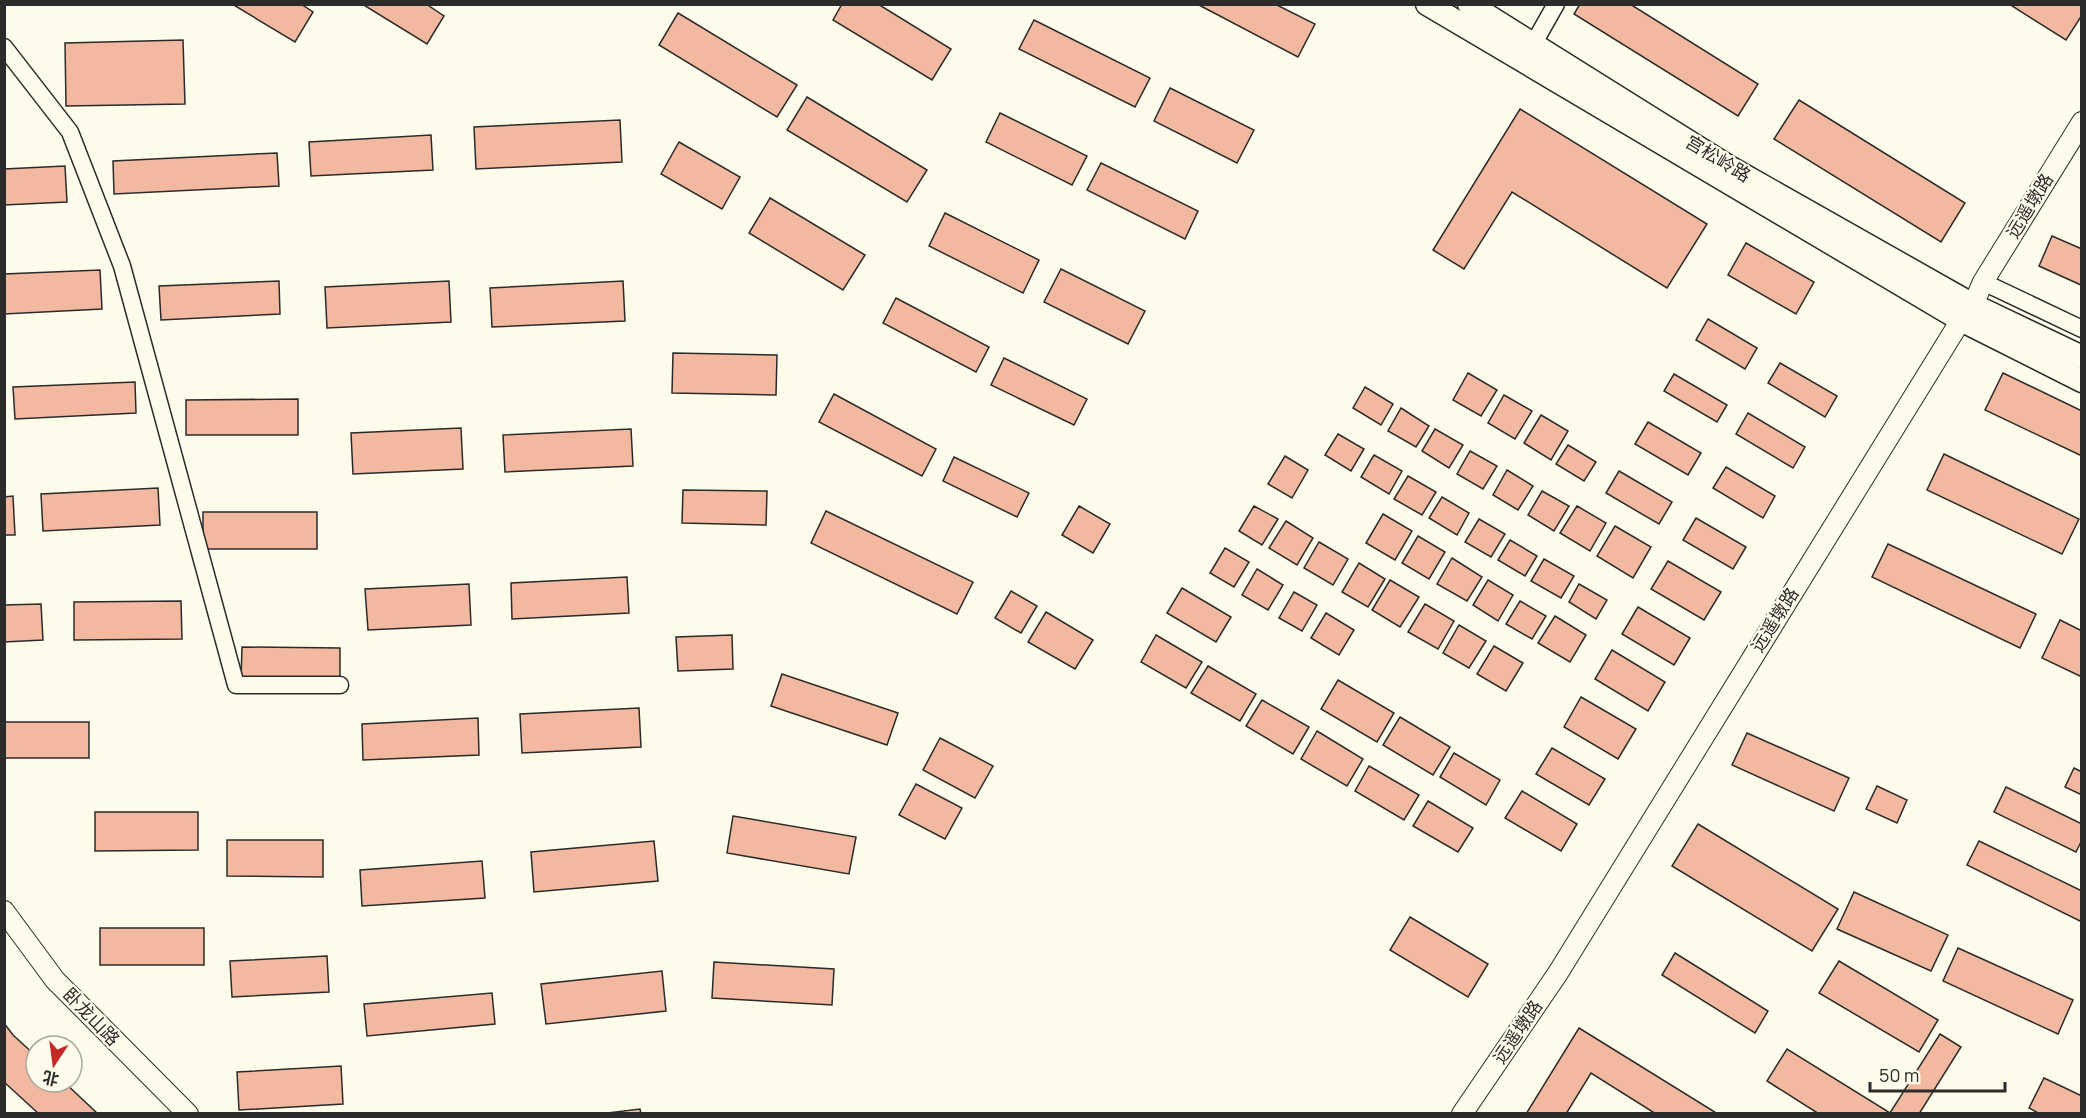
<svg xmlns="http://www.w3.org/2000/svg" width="2086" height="1118" viewBox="0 0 2086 1118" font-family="Manrope,'Noto Sans SC',sans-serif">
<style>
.building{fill:#f2b8a0;stroke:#2b2b2b;stroke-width:1.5}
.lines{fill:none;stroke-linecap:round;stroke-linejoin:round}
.minor-casing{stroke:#2b2b2b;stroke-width:19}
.tertiary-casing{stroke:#2b2b2b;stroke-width:22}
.secondary-casing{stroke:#2b2b2b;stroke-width:25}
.minor{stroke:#fdfbea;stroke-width:16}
.tertiary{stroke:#fdfbea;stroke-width:20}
.secondary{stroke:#fdfbea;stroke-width:22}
.labels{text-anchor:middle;stroke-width:4.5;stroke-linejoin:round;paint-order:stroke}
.street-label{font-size:18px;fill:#2b2b2b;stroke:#fdfbea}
</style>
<rect width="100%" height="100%" fill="#fdfbea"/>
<g class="building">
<path d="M232,4H301L313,12L295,42Z"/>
<path d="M362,4H426L444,16L427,44Z"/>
<path d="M842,4H878L951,49L932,80L833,20Z"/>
<path d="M1197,4H1275L1315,24L1298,57Z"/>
<path d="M1580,4H1630L1758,84L1738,116L1574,14Z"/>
<path d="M2009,4H2082V15L2066,40Z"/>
<path d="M678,13L797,85L777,117L659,45Z"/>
<path d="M1034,20L1150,78L1135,107L1019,49Z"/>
<path d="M183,40L185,104L66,106L65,43Z"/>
<path d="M1170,88L1254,130L1237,163L1154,121Z"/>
<path d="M807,97L927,170L907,202L787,130Z"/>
<path d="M1799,100L1965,203L1941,242L1774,139Z"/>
<path d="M1520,109L1707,224L1667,288L1512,192L1464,269L1433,250Z"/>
<path d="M1000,113L1087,156L1072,185L986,142Z"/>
<path d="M620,120L622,162L476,169L474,127Z"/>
<path d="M431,135L433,170L311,176L309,142Z"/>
<path d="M679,142L740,177L722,209L661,174Z"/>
<path d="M277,153L279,186L114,194L113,161Z"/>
<path d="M1101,163L1198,211L1185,239L1087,190Z"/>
<path d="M65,166L67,202L4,205V169Z"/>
<path d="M770,198L865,255L843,290L749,233Z"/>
<path d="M945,213L1039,260L1023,293L929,246Z"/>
<path d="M2052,236L2082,249L2081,285L2039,266Z"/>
<path d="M1746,243L1814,282L1796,314L1728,275Z"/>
<path d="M1061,269L1145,311L1128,344L1044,302Z"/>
<path d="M100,270L102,309L4,314V274Z"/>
<path d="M279,281L280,314L161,320L159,286Z"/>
<path d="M449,281L451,322L327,328L325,287Z"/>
<path d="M623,281L625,321L492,327L490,288Z"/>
<path d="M896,298L989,347L976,372L883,323Z"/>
<path d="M1708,319L1757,348L1745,369L1696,340Z"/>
<path d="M673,353L777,355L776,395L672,393Z"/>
<path d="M1004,358L1087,399L1074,425L991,385Z"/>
<path d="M1780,363L1837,396L1825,417L1768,383Z"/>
<path d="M1468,373L1497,390L1481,416L1453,400Z"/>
<path d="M2003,373L2082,411V456L1985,410Z"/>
<path d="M1674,374L1727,405L1717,422L1664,391Z"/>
<path d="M135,382L136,413L15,419L13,387Z"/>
<path d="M1365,387L1393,404L1381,425L1353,408Z"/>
<path d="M834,394L936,449L922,476L819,422Z"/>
<path d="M1504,395L1532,411L1515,439L1488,423Z"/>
<path d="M298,399V435H186V400Z"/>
<path d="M1401,408L1429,426L1416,447L1388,431Z"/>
<path d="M1748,413L1805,447L1793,468L1736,434Z"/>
<path d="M1541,415L1568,431L1551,460L1524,443Z"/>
<path d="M1648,422L1701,453L1688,475L1635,444Z"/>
<path d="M461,428L463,469L353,474L351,433Z"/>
<path d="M631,429L633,466L505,472L503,435Z"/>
<path d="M1435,429L1463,445L1449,468L1422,451Z"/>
<path d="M1338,434L1364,449L1351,471L1325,455Z"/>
<path d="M1568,445L1596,462L1584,481L1556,464Z"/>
<path d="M1470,451L1497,466L1483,489L1457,474Z"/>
<path d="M1944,454L2079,519L2062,554L1927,490Z"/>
<path d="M1374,455L1402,471L1389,494L1361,477Z"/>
<path d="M1285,456L1308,470L1292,498L1268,484Z"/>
<path d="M954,457L1029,493L1017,517L943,481Z"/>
<path d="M1726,467L1775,496L1763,518L1713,488Z"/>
<path d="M1507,470L1533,486L1518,510L1493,495Z"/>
<path d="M1619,471L1672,502L1659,524L1606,493Z"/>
<path d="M1408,476L1436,492L1422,515L1394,499Z"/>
<path d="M158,488L160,525L43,531L41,494Z"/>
<path d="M683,490L767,491L766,525L682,523Z"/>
<path d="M1542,491L1569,506L1554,531L1528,515Z"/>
<path d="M13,496L15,535H4V497Z"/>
<path d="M1442,497L1469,513L1457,535L1429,518Z"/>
<path d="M1079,506L1110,524L1093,553L1062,535Z"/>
<path d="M1254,506L1278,519L1262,545L1239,531Z"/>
<path d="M1577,506L1606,523L1590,551L1560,533Z"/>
<path d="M826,511L973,582L957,614L811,543Z"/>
<rect x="203" y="512" width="114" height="37"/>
<path d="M1383,514L1412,531L1395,560L1366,543Z"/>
<path d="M1696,518L1746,547L1733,569L1683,540Z"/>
<path d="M1479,519L1505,534L1491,557L1465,542Z"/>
<path d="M1286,521L1313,538L1297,565L1269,548Z"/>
<path d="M1615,526L1651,547L1633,578L1597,556Z"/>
<path d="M1418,536L1445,552L1429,579L1402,563Z"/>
<path d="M1510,540L1537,556L1525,576L1498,560Z"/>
<path d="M1319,542L1348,559L1333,585L1304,568Z"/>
<path d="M1888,544L2036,614L2020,648L1872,577Z"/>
<path d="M1225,548L1249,562L1234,587L1210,573Z"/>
<path d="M1452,558L1482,577L1467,601L1437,584Z"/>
<path d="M1544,559L1574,576L1561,598L1531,581Z"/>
<path d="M1668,561L1721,592L1704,620L1651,589Z"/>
<path d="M1359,563L1385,579L1368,607L1342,592Z"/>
<path d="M1257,569L1283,585L1268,610L1242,595Z"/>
<path d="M627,577L629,613L512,619L511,583Z"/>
<path d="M1390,580L1419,597L1400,627L1372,610Z"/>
<path d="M1488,580L1513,595L1498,621L1473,605Z"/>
<path d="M469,584L471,625L368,630L365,589Z"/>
<path d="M1579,584L1607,600L1596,619L1569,602Z"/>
<path d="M1182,588L1231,617L1216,642L1167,613Z"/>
<path d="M1011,591L1037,606L1021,633L995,618Z"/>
<path d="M1294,592L1317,605L1302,631L1279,618Z"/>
<path d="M181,601L182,639L74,640V602Z"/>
<path d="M1520,601L1546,616L1532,639L1506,624Z"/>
<path d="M41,604L43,640L4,642V605Z"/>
<path d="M1425,604L1454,621L1438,649L1408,632Z"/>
<path d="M1638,607L1690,638L1674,665L1622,634Z"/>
<path d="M1046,612L1093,640L1075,669L1028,642Z"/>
<path d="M1326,613L1354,630L1339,655L1311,638Z"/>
<path d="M1555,616L1586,635L1570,662L1538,643Z"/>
<path d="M2060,620L2082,631V677L2042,658Z"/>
<path d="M1459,625L1486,641L1469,668L1443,653Z"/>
<path d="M732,635L733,669L678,671L676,637Z"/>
<path d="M1156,635L1202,662L1186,688L1141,662Z"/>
<path d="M1494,646L1523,663L1506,691L1477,674Z"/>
<path d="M242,647L340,648V681L241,680Z"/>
<path d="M1612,650L1665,682L1648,711L1595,679Z"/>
<path d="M1208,666L1256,694L1240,721L1191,693Z"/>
<path d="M782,674L898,713L887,745L771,706Z"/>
<path d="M1338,680L1394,713L1377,742L1321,709Z"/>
<path d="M1581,697L1636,729L1618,759L1564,727Z"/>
<path d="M1262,700L1309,727L1293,754L1246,726Z"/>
<path d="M639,708L641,747L522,753L520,714Z"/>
<path d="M1400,717L1450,747L1433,775L1383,745Z"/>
<path d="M478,718L479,755L363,760L362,724Z"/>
<rect x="4" y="722" width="85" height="36"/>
<path d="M1317,731L1363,759L1347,786L1301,759Z"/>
<path d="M1747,733L1849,778L1834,811L1732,765Z"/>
<path d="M940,738L993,766L975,798L923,770Z"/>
<path d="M1552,748L1605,779L1589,805L1536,774Z"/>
<path d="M1454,753L1500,780L1486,805L1440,777Z"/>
<path d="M1369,766L1419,795L1404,820L1355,791Z"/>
<path d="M2074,768L2082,772V795L2065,787Z"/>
<path d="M916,784L962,808L945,839L899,815Z"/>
<path d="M1877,786L1907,800L1897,823L1866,809Z"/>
<path d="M2006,787L2082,824V840L2076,852L1994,812Z"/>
<path d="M1522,791L1577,824L1561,851L1505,818Z"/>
<path d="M1428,801L1473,828L1458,852L1413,826Z"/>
<path d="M95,812H198V850L95,851Z"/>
<path d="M733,816L856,837L849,874L727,853Z"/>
<path d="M1698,824L1838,909L1812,951L1672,866Z"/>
<path d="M227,840H323V877L227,876Z"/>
<path d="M654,841L658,881L534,892L531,852Z"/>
<path d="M1979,841L2082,891V922L1967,865Z"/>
<path d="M482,861L485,898L362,906L360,870Z"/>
<path d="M1854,892L1948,935L1931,971L1837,929Z"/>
<path d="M1410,917L1488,964L1468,997L1390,950Z"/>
<rect x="100" y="928" width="104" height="37"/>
<path d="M1958,948L2073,1000L2058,1034L1943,981Z"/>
<path d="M1675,953L1768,1011L1755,1033L1662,975Z"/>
<path d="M327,956L329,992L232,997L230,961Z"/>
<path d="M1839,961L1938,1020L1919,1052L1819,993Z"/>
<path d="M714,962L834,969L832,1005L712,998Z"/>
<path d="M662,971L666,1011L546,1024L541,984Z"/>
<path d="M492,993L495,1024L367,1036L364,1004Z"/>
<path d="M4,1023L13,1035L36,1056V1082H64L98,1114H39L4,1082Z"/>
<path d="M1579,1028L1718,1114H1656L1591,1073L1566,1114H1526Z"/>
<path d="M1940,1034L1961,1047L1919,1114H1819L1767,1081L1787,1049L1890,1113Z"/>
<path d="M341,1066L343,1104L239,1110L237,1072Z"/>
<path d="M2044,1078L2082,1096V1114H2040L2029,1108Z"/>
<path d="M640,1109L641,1114H599Z"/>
</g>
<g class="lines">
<defs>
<g id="minor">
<path d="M1534,43L1556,4"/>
<path d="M4,47L70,132L122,266L236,685H340"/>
<path d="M1983,282L2082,329"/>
</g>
<g id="tertiary">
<path d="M4,911L55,980L188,1114"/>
<path d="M1462,1114L1558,973L1961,320L1973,305L1983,282L2082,122"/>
</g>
<g id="secondary">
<path d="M1427,4L1961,320L2082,381"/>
<path d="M1469,4L1731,168L1973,305L2082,357"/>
</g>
</defs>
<use href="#minor" class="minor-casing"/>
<use href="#tertiary" class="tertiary-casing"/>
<use href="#secondary" class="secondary-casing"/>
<use href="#minor" class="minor"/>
<use href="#tertiary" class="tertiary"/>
<use href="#secondary" class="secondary"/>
</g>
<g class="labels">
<g class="street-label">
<text transform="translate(1718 159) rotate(31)" y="6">宫松岭路</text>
<text transform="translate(2030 206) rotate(-59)" y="6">远遥墩路</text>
<text transform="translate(1775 620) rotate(-58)" y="6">远遥墩路</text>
<text transform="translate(91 1017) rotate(46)" y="6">卧龙山路</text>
<text transform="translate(1518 1032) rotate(-56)" y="6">远遥墩路</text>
</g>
</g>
<rect width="2086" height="1118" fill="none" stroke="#2b2b2b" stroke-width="12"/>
<g transform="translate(54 1064) rotate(193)"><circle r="28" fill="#fdfbea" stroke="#a9a89e" stroke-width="1.5"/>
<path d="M0-4.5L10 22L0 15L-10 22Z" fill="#c62828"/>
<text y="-9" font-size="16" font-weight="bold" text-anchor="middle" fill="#2b2b2b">北</text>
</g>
<path d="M1870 1082v9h135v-9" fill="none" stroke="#2b2b2b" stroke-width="3"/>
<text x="1879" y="1082" font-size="18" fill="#2b2b2b" stroke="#fdfbea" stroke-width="4.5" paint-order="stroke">50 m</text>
</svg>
